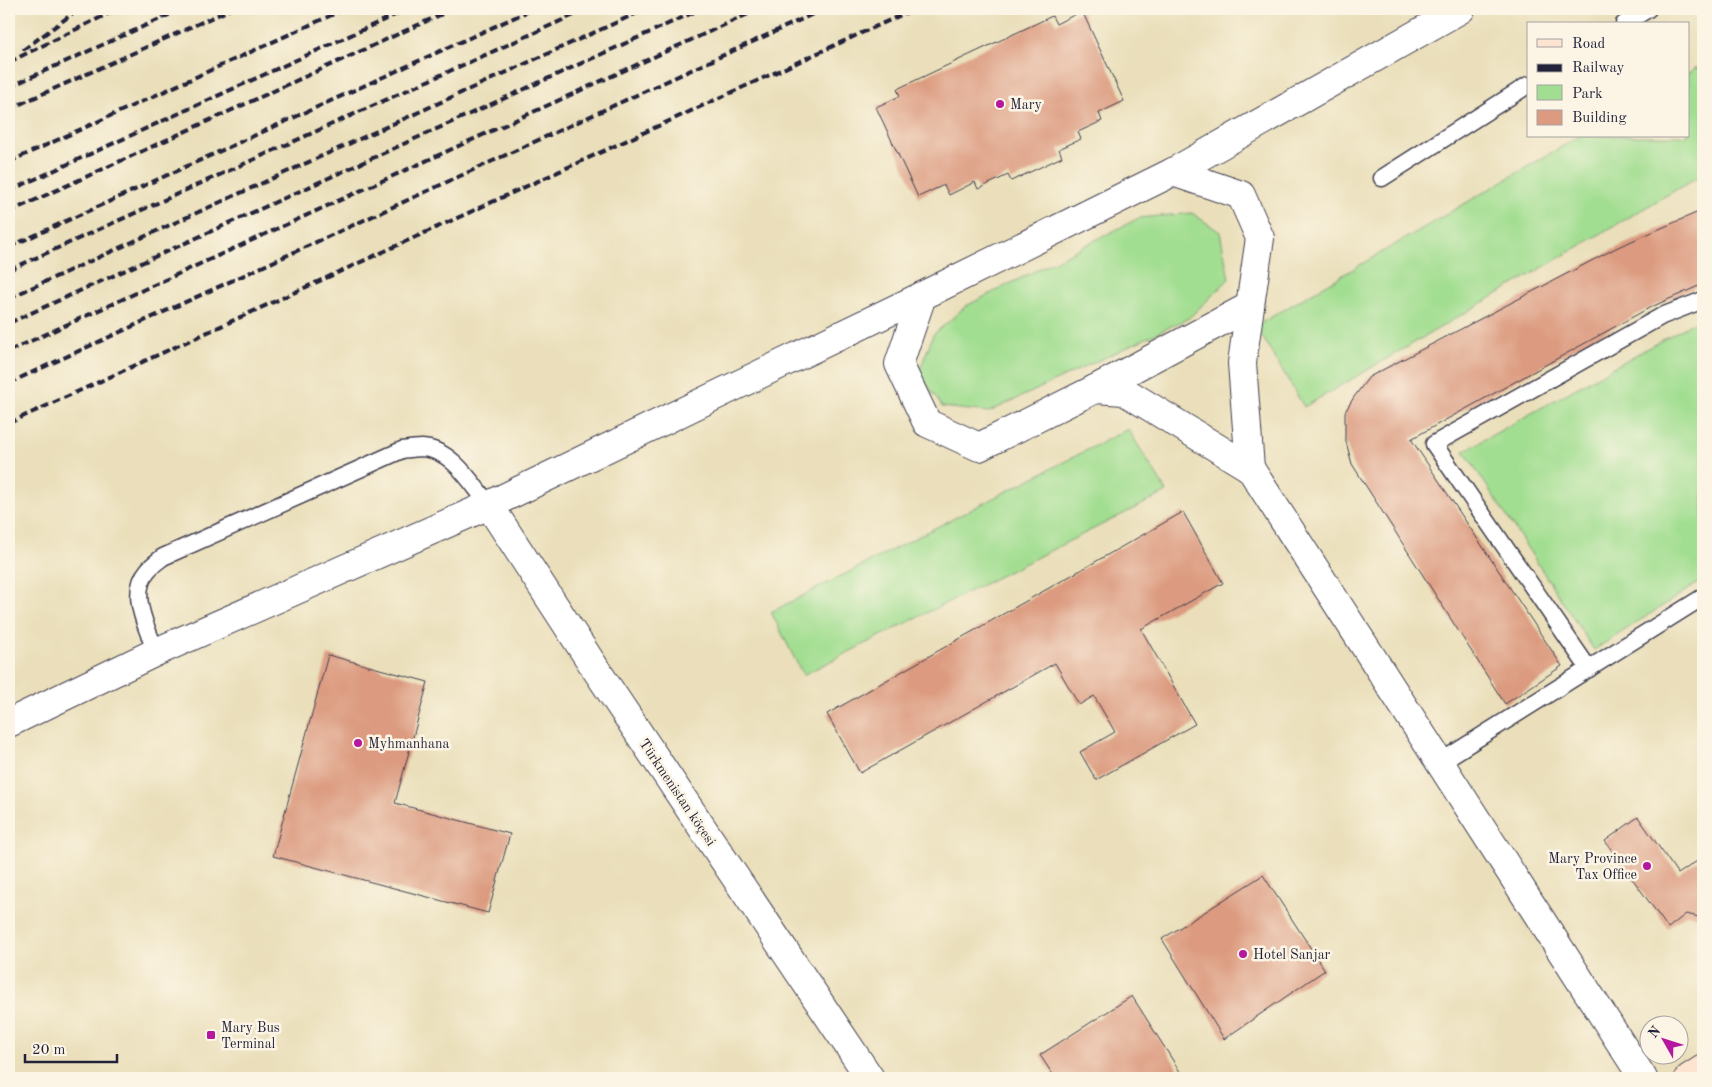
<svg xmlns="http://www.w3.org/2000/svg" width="1712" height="1087" viewBox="0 0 1712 1087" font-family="'Old Standard TT',serif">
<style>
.green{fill:#a2de91;stroke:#628066}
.building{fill:#dc9b80}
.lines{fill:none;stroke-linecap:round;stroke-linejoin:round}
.lane-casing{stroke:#403e4e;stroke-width:19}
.street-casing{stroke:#403e4e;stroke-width:30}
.secondary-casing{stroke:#403e4e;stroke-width:30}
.lane{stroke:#fff;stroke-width:16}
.street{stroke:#fff;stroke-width:28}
.secondary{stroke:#fde4d0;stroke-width:28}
.rail{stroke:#22223b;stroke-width:4;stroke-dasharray:8 4;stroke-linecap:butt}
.poi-dot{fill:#b5179e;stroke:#fcf5e5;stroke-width:2}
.labels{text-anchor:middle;stroke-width:5;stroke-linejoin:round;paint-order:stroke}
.poi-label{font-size:14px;fill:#22223b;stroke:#fcf5e5;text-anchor:start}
.street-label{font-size:14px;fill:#22223b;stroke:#fcf5e5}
</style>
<rect width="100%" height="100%" fill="#fcf5e5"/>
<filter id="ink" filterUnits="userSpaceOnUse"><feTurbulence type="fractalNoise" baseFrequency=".02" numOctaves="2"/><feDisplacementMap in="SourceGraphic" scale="10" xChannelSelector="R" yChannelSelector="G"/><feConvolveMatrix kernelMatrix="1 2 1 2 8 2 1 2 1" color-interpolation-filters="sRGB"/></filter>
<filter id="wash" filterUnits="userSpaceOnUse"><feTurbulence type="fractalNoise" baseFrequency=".0096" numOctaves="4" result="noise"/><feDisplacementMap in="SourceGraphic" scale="20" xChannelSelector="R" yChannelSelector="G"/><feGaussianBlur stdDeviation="1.12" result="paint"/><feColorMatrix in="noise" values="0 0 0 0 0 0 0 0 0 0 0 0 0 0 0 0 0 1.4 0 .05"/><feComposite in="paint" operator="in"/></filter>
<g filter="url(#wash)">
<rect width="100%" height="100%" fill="#eadfba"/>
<g class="green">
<path d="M1697,67L1703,78V174L1304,407L1256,326L1580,136H1688V73Z"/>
<path d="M1192,213L1220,232L1229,279L1189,318L989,412L942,407L919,372L933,335L966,306L1139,218Z"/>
<path d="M1703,317V580L1594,650L1464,451Z"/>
<path d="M1128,429L1167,492L803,675L771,612Z"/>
</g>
<g id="blocks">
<g class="building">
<path d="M1082,11L1124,101L1099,113L1102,121L1078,132L1081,139L1059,149L1062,157L1011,181L1008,175L978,189L975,182L949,195L944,185L918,197L876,107L900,96L897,89L1052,16L1056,24Z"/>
<path d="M1703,210V284L1649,308L1411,439L1562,666L1505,704L1352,464L1345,438V412L1354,397L1369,377L1618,247Z"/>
<path d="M1183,512L1223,583L1141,629L1195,724L1096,780L1080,752L1115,732L1094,696L1079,705L1055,663L860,773L827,714Z"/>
<path d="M328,655L428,682L395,803L510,834L488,913L273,856Z"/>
<path d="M1638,817L1678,874L1703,857V918L1686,914L1668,928L1605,841Z"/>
<path d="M1263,875L1325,970L1224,1039L1162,939Z"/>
<path d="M1132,996L1184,1078H1055L1040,1055Z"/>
</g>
</g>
</g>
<g filter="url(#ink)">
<use href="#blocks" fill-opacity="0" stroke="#403e4e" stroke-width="1"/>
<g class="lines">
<defs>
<g id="lane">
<path d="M1624,24L1648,9"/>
<path d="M1382,178L1528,85"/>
<path d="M156,652C147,628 128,593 148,570C152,565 158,561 163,557L402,450C409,449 415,448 422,448C452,449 472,484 489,505"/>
<path d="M1589,669L1434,444L1662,316L1703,300"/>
<path d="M1440,762L1703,597"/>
</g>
<g id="street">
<path d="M1173,172L1241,195L1260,238L1250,306L1095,389L979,447L927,423L899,364L922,296Z"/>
<path d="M1173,172L1461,9"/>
<path d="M1095,389L1124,391L1250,468L1242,363L1250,306"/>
<path d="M1250,468L1643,1078"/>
<path d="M489,505L597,671L870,1078"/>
<path d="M9,723L156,652L489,505L922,296"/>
</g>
<path id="secondary" d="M1689,1078L1703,1069"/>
</defs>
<use href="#lane" class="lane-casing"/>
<use href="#street" class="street-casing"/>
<use href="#secondary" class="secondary-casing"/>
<use href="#lane" class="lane"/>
<use href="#street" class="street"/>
<use href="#secondary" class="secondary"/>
<g class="rail">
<path d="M23,50L79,9"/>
<path d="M9,62L118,9"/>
<path d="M9,87L182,9"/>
<path d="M9,109L231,9"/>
<path d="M9,162L345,9"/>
<path d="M9,191L408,9"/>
<path d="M9,212L453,9"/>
<path d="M9,247L533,9"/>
<path d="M9,270L587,9"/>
<path d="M9,298L646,9"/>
<path d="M9,323L701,9"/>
<path d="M9,351L759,9"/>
<path d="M9,383L824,9"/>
<path d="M9,423L914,9"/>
</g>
</g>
</g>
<g class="poi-dot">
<circle cx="1000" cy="104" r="5"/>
<circle cx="358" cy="743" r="5"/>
<circle cx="1647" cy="866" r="5"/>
<circle cx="1243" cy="954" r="5"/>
<rect x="206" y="1030" width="10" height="10" rx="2.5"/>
</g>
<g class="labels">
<g class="poi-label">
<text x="1010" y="109">Mary</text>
<text x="368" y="748">Myhmanhana</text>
<text x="1637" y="863" text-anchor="end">Mary Province<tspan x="1637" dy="16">Tax Office</tspan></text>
<text x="1253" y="959">Hotel Sanjar</text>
<text x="221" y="1032">Mary Bus<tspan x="221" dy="16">Terminal</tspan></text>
</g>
<g class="street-label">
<text transform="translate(678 792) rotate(56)" y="5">Türkmenistan köçesi</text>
</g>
</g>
<rect width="1712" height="1087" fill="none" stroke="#fcf5e5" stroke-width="30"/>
<rect x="1527" y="22" width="162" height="115" fill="#fcf5e5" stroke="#a5a1a1"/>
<rect x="1537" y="39" width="25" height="8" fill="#fde4d0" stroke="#a5a1a1"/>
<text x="1572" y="48" font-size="15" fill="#22223b">Road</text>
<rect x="1537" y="64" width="25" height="8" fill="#22223b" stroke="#a5a1a1"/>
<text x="1572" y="72" font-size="15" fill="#22223b">Railway</text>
<rect x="1537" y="85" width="25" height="15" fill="#a2de91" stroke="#a5a1a1"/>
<text x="1572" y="98" font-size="15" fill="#22223b">Park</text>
<rect x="1537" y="110" width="25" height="15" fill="#dc9b80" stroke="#a5a1a1"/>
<text x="1572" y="122" font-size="15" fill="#22223b">Building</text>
<g transform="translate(1664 1040) rotate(309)"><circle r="24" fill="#fcf5e5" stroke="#a5a1a1"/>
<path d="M0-4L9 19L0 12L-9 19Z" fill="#b5179e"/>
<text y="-8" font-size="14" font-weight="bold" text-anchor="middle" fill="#22223b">N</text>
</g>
<path d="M25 1054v8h92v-8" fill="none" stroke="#22223b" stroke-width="2.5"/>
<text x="32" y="1054" font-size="15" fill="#22223b" stroke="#fcf5e5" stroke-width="4" paint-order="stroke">20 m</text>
</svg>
